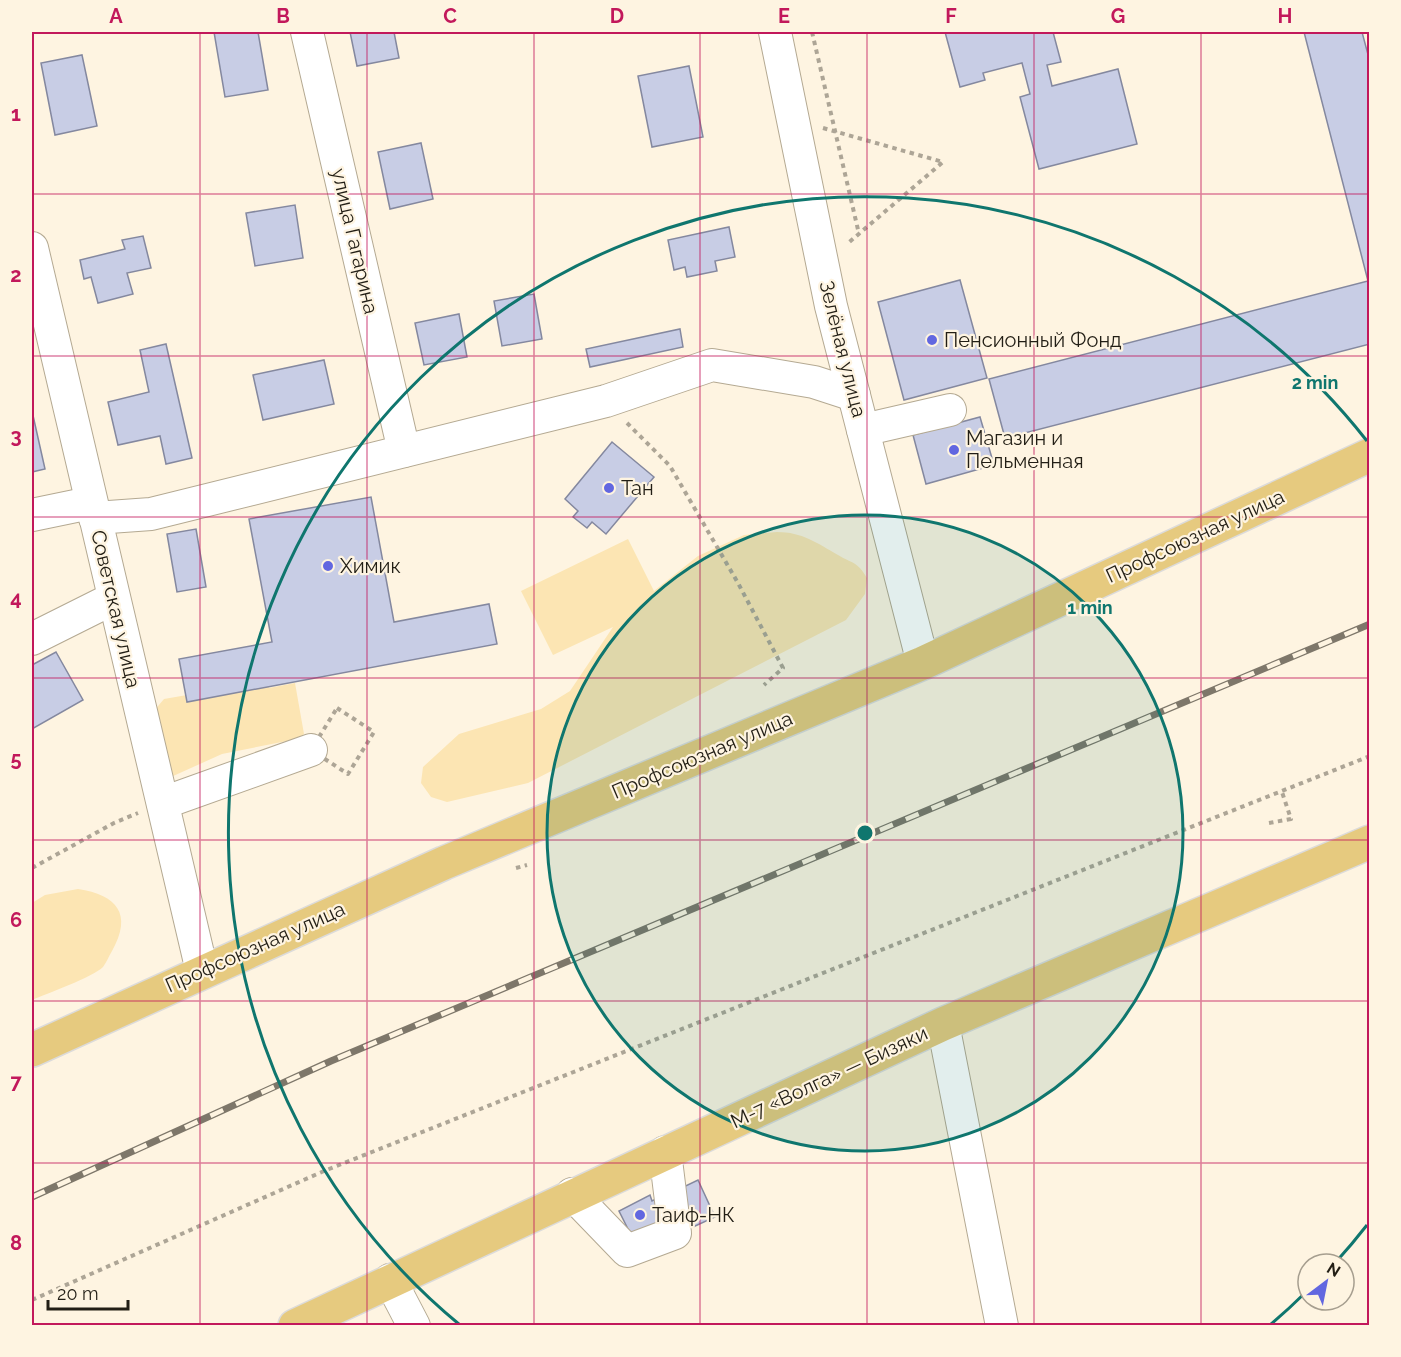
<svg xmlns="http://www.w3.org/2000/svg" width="1401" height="1357" viewBox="0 0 1401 1357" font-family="Raleway,sans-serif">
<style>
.green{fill:#fce5b3}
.building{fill:#c8cde5;stroke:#84889f;stroke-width:1.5}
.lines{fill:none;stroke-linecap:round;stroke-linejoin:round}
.minor-casing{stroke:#b4a992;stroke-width:34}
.major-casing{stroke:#dcdbda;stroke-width:36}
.path{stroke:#ada596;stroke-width:4;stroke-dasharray:4.5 4.5;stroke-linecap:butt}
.minor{stroke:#fff;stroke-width:32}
.major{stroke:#e6ca7f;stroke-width:33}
.rail-casing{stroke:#7e776a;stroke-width:7}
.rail{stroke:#fef4e1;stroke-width:4.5;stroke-dasharray:14;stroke-linecap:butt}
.grid{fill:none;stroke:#c2185b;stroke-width:1.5;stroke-opacity:0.55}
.ring{fill:none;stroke:#0f766e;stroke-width:3}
.poi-dot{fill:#6267e0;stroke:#fef4e1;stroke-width:2}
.labels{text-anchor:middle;stroke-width:4.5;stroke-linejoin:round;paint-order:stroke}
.street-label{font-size:20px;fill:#221e15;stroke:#fef4e1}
.poi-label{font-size:20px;fill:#221e15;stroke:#fef4e1;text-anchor:start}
.centre{fill:#0f766e;stroke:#fef4e1;stroke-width:3}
.ring-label{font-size:18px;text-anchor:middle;font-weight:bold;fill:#0f766e;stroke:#fef4e1;stroke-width:4.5;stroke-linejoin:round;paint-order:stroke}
.neatline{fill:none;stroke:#c2185b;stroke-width:2}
.grid-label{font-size:20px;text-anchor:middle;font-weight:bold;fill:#c2185b}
</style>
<rect width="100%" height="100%" fill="#fef4e1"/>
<g class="green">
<path d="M777,532C802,532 817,543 838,555C853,564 857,561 867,578L865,594L846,620L528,783L447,802L431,797L421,783L423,767L459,734L541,709L570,691L613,627L553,655L521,591L628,539L654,591L698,556L744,535Z"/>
<path d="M267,681L269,688L295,683L304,734L297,739L222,754L171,777L153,712L164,699Z"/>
<path d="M78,889C117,895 133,914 112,951C109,956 106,963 103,967C93,977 46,994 32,1000V903L45,895Z"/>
</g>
<g class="building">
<path d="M214,32H258L268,90L225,97Z"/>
<path d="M350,32H394L399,58L357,66Z"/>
<path d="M945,32H1053L1061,62L1047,65L1052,86L1118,69L1137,144L1039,169L1020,97L1030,94L1022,63L983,73L985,80L960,87Z"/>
<path d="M1304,32H1362L1370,62V344L1005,438L989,379L1368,281Z"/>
<path d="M82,55L97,126L55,135L41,63Z"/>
<path d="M689,66L703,137L652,147L638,76Z"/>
<path d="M421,143L433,199L390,209L378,152Z"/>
<path d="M295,205L303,258L255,266L246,213Z"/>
<path d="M729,227L735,257L715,261L717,271L687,277L685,267L674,270L668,240Z"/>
<path d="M143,236L151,268L127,273L133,294L98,303L91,277L84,279L80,260L125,249L122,240Z"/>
<path d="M960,280L987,378L904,400L878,302Z"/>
<path d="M534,294L542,339L502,346L494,301Z"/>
<path d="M459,314L467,357L424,365L415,323Z"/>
<path d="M680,329L683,347L590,367L586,349Z"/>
<path d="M166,344L192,458L166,464L160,436L118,445L108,402L149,392L140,350Z"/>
<path d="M324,360L334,404L263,420L253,375Z"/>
<path d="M32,411L45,469L32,472Z"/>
<path d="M980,417L994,465L926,484L913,435Z"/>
<path d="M612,442L654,477L606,534L592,522L587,528L573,517L578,511L565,499Z"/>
<path d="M371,497L394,622L489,604L497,644L187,702L179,659L272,642L249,519Z"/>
<path d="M196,529L206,587L177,592L167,534Z"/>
<path d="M56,652L83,700L32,729V665Z"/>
<path d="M698,1180L715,1217L693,1227L675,1191Z"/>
<path d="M676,1189L663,1222L632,1237L619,1211L650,1195L652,1201Z"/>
</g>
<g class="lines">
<defs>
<g id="minor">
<path d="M307,32L404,451"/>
<path d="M775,32L831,306L923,663"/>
<path d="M32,248L202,971"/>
<path d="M863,430L950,410"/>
<path d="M32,515L90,503"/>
<path d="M95,518L151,514L606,401L712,365L814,382L854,395"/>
<path d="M32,639L112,599"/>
<path d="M163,803L311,750"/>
<path d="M943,1024L1002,1326"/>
<path d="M572,1194L627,1251L675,1233L665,1152"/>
<path d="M390,1280L414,1326"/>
</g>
<g id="major">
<path d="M32,1050L444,863L923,663L1370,455"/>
<path d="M295,1326L943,1024L1370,842"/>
</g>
</defs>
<use href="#minor" class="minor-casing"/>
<use href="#major" class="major-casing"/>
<g class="path">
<path d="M812,32L859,234"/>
<path d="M823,128L943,162L847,244"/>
<path d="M627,423L670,466L738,583L783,668L764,685"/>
<path d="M337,708L374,732L348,774L311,750Z"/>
<path d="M1269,823L1291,819L1281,789"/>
<path d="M32,868L114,823L138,813"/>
<path d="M516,868L527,865"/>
<path d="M32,1300L324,1171L1370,756"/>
</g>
<use href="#minor" class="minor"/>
<use href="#major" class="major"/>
<defs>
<path id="rail" d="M32,1197L331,1061L1370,624"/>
</defs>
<use href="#rail" class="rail-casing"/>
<use href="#rail" class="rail"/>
</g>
<path class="grid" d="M200,32V1326M367,32V1326M534,32V1326M700,32V1326M867,32V1326M1034,32V1326M1201,32V1326M32,194H1370M32,356H1370M32,517H1370M32,678H1370M32,840H1370M32,1001H1370M32,1163H1370"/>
<circle cx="865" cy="833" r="318" fill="#0f766e" fill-opacity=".12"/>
<g class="ring">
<circle cx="865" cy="833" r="318"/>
<path d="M1367 1225A637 637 0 0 1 1335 1263M1307 1291A637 637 0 0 1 1270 1325M460 1325A637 637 0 1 1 1367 441"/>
</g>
<g class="poi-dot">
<circle cx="932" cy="340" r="6"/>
<circle cx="954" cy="450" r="6"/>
<circle cx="609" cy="488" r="6"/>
<circle cx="328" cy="566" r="6"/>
<circle cx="640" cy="1215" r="6"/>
</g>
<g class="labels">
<g class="street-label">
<text transform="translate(355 241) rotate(77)" y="7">улица Гагарина</text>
<text transform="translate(843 349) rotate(76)" y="7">Зелёная улица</text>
<text transform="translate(1195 536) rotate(-25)" y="7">Профсоюзная улица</text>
<text transform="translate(116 609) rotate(77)" y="7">Советская улица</text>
<text transform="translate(702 755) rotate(-23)" y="7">Профсоюзная улица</text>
<text transform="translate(255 947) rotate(-24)" y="7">Профсоюзная улица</text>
<text transform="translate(829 1077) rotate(-25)" y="7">М-7 «Волга» — Бизяки</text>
</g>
<g class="poi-label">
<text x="944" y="347">Пенсионный Фонд</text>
<text x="966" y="445">Магазин и<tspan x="966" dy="23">Пельменная</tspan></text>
<text x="621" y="495">Тан</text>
<text x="340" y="573">Химик</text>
<text x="652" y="1222">Таиф-НК</text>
</g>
</g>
<circle cx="865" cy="833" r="9" class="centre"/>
<g class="ring-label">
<text x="1315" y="389">2 min</text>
<text x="1090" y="614">1 min</text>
</g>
<rect width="1401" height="1357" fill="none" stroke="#fef4e1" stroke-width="66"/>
<g transform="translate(1326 1282) rotate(32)"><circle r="28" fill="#fef4e1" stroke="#a69e8f" stroke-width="1.5"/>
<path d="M0-4.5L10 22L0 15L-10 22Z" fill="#6267e0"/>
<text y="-9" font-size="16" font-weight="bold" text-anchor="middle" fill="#221e15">N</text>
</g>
<path d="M48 1300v9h80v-9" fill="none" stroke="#221e15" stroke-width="3"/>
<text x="57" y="1300" font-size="18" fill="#221e15" stroke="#fef4e1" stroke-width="4.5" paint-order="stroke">20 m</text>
<rect x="33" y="33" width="1335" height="1291" class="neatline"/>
<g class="grid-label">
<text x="116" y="23">A</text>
<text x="283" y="23">B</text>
<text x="450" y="23">C</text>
<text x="617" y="23">D</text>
<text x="784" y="23">E</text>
<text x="951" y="23">F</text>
<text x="1118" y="23">G</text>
<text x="1285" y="23">H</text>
<text x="16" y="121">1</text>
<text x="16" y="282">2</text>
<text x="16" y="443">3</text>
<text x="16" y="605">4</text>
<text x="16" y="766">5</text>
<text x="16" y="927">6</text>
<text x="16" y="1089">7</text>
<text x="16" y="1250">8</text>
</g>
</svg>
